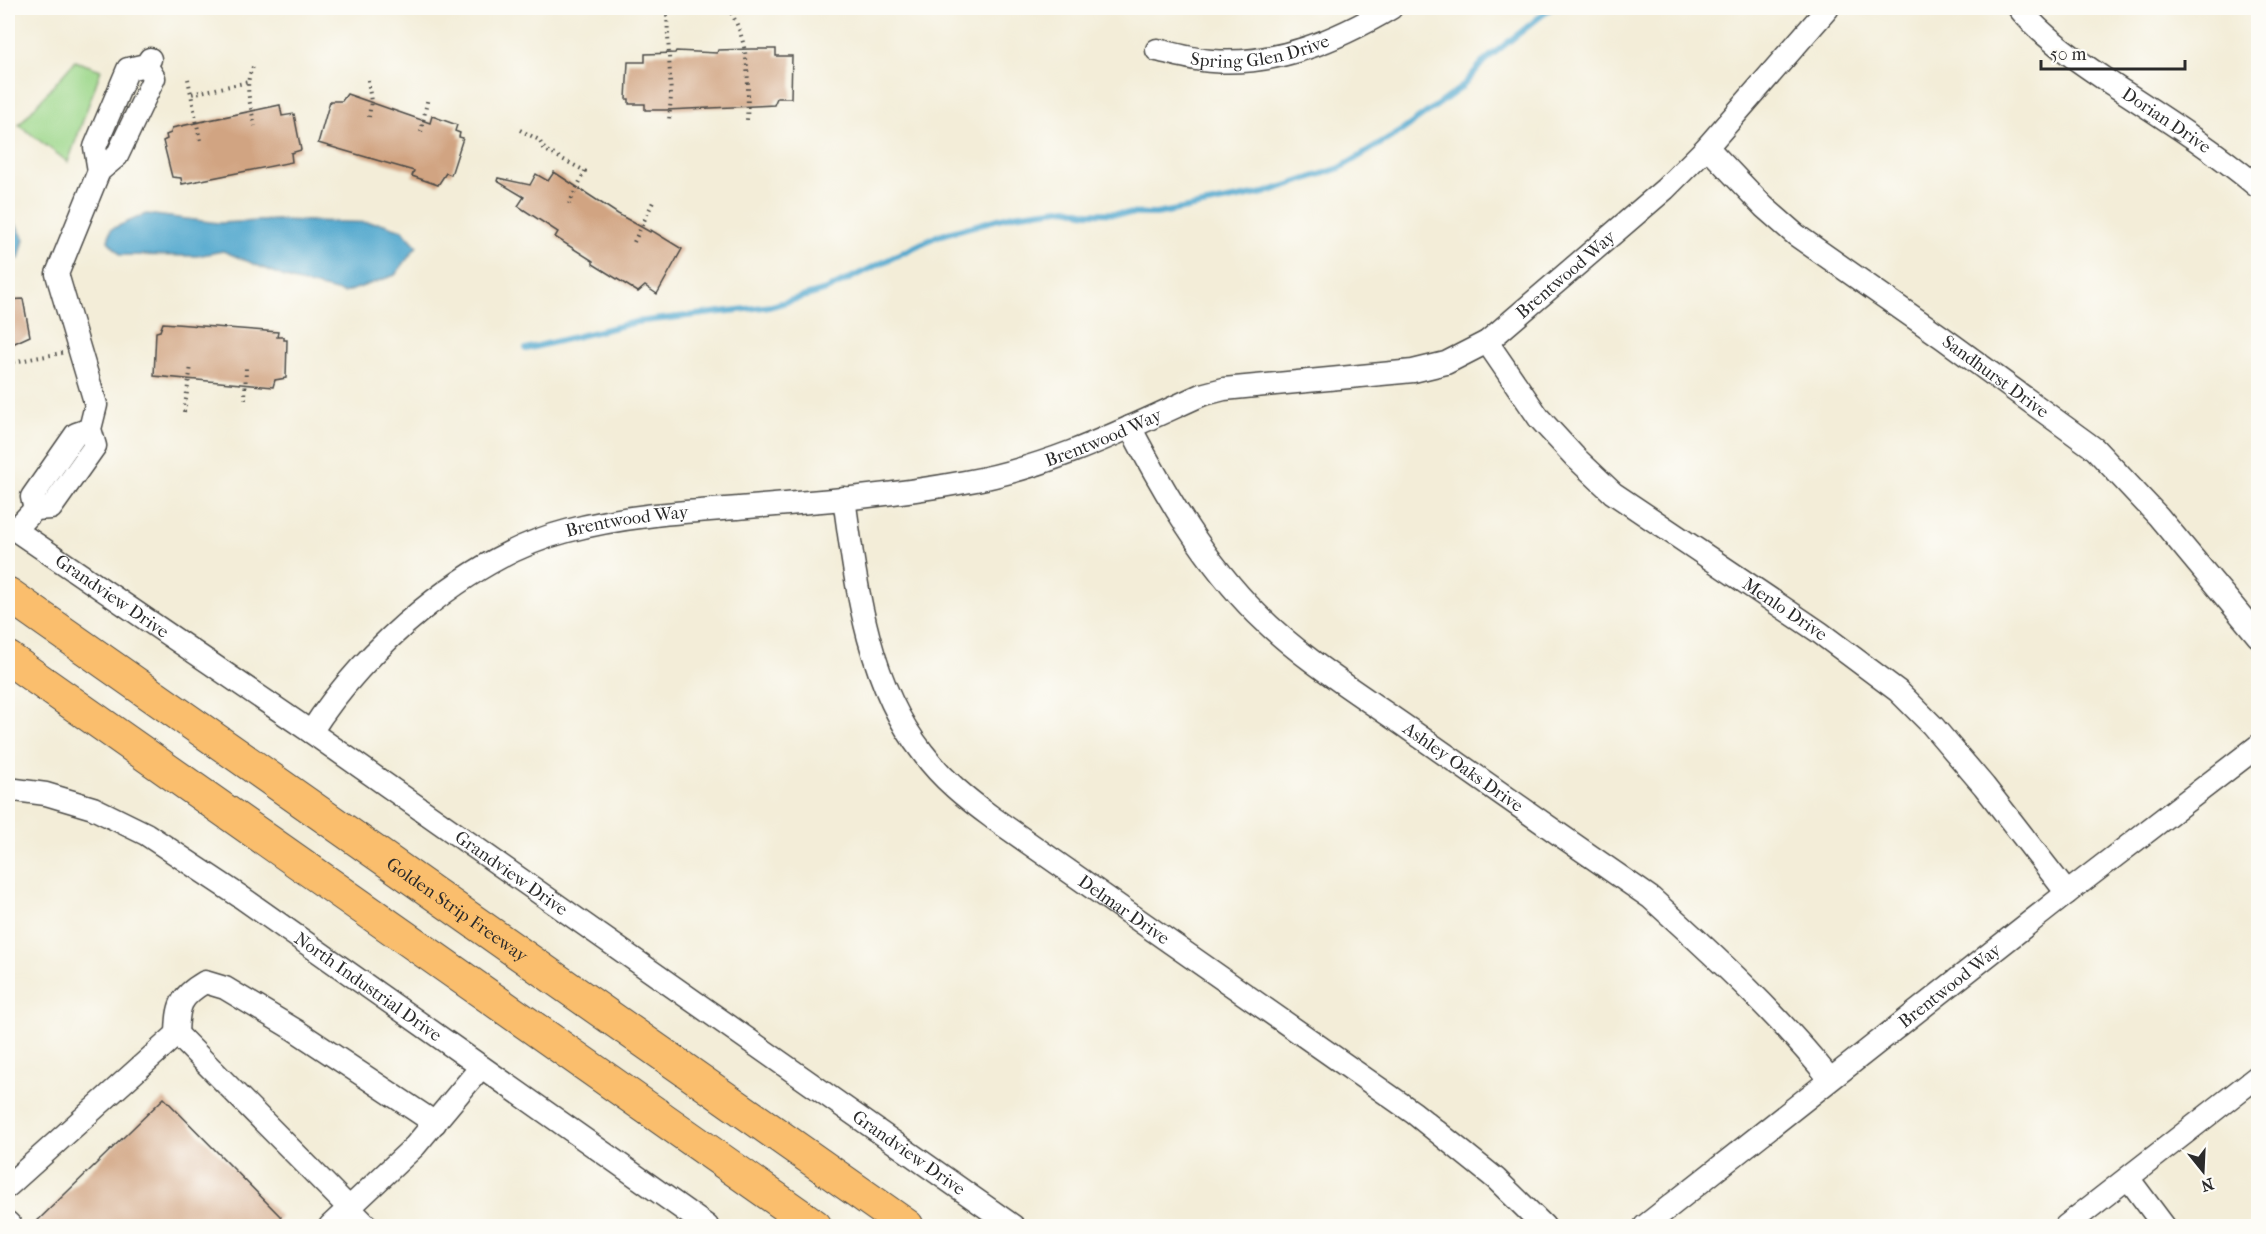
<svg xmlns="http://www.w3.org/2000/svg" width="2266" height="1234" viewBox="0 0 2266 1234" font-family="'IM FELL French Canon',serif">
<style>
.green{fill:#9cd78a;stroke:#64815a;stroke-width:1.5}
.water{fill:#51a7cd;stroke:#3e697c;stroke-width:1.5}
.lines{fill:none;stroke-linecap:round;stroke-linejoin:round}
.stream{stroke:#51a7cd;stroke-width:6}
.building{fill:#d1a482}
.minor-casing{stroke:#494845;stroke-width:25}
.highway-casing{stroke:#494845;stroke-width:35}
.path{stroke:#494845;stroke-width:4;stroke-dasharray:1.5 4.5;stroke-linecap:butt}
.minor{stroke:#fff;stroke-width:22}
.highway{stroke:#fabe6d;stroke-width:33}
.labels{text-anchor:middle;stroke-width:6;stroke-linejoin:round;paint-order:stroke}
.street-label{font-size:18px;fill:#2b2b2b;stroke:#fdfcf7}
</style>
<rect width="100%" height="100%" fill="#fdfcf7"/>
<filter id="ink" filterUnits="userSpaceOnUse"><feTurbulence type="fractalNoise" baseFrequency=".0167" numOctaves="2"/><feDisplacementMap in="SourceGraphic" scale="12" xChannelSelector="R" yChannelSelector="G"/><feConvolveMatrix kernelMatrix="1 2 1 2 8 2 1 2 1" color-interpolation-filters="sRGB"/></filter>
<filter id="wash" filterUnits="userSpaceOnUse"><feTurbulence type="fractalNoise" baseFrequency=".008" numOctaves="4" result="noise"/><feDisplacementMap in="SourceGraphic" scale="24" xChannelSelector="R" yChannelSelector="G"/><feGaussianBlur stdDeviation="1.35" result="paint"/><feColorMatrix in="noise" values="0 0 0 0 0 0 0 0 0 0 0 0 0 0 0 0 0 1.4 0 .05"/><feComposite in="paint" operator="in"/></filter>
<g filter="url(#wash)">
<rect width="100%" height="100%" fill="#f3edd8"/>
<path class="green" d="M75,61L101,70L68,162L19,125Z"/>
<g class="water">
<path d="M8,193L9,212L24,239L19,259L8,256Z"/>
<path d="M146,214L219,223L277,220L381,223L402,230L417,246L395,275L344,293L292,280L223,251L197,256L121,255L108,241L111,229Z"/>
</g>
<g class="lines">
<path class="stream" d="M526,349L636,322L772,306L826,290L937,236L1013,215L1067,208L1087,213L1156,214L1264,193L1340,168L1400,132L1462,87L1483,62L1551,8"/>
</g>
<g id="blocks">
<g class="building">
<path d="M751,49H776V56H792L791,98H777L774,105L666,110H645V104H629V99H626L628,62H645V54L675,53L676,51L717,53L718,50Z"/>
<path d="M347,94L430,123L432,116L457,125L455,131L460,133L459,137L463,138L451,175L446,173L438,185L412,176L414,171L318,143L330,101H342Z"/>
<path d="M280,105L282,116L294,114L301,150L291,153L292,162L182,184L181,178L172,177L163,141L167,139L166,135L171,133L172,128Z"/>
<path d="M554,172L618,214L650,232L651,230L682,249L657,294L645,286L638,292L593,264V261L555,237L558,232L518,206L524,197L497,181L498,178L530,185L536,174L548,181Z"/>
<path d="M23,299L30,336L8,346V300Z"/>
<path d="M163,323L278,332L277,337H284V340H287L286,378L275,380L273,387L154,376L156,332L160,331Z"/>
<path d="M164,1098L281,1217L271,1227H31Z"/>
</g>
</g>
</g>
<g filter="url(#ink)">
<use href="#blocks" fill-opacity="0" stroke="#494845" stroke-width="1.5"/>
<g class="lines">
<defs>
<g id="minor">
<path id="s1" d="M2019,8C2045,40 2081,63 2115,86C2164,118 2214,150 2258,187"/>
<path id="s2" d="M1157,50C1175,54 1194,60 1212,61C1276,66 1337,40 1391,8"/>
<path id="s3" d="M1707,147L1764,207L1796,235L1943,338L2095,449L2158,516L2258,636"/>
<path d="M99,171L95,147L128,69L146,65L150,59"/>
<path id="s4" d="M1487,342L1539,418L1575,457L1613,493L1819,632L1898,691L1932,725L1984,786L2067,893"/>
<path id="s5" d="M1130,427C1165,494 1204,561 1257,614C1302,659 1358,693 1409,729C1490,786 1570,842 1651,898C1714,955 1777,1013 1830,1079"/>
<path id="s6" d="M844,498C856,584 867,682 923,753C942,779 967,799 993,818L1414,1113L1496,1179L1544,1226"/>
<path d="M35,509L32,497L76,434L90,429"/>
<path id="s7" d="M8,525L311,732L1013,1226"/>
<path d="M15,530L35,509L51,508L95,446L90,429L96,405L57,274L99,171L117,156L154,78L146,65"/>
<path id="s8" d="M311,732C363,649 470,556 567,531C622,516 681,512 738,508C813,502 890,496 965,482C1048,468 1124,430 1201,395L1224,389L1413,371L1446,363L1487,342L1665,189L1707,147L1828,8"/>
<path id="s9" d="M8,789L46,794L93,808L146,834L241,897L707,1226"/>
<path d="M177,1034C178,1006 179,997 205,982L225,988L295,1030L435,1123"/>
<path d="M2128,1178L2164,1226"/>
<path d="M8,1186L177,1034L367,1226"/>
<path d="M8,1223L11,1226"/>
<path d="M330,1226L415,1146L481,1067"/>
<path id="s10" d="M1645,1226L2067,893L2258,746"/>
<path d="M2066,1226L2258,1076"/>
</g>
<g id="highway">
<path id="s11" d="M8,594L907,1226"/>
<path d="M8,658L815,1226"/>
</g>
</defs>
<use href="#minor" class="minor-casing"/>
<use href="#highway" class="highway-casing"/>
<g class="path">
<path d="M545,8H547"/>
<path d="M728,8C750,40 749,83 747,120"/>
<path d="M667,15L671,96L669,121"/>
<path d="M253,67C243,84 251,107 255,126"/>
<path d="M188,79L191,94"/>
<path d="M368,80L371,102L369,117"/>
<path d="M520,130L539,140L545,150L585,171L569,204"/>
<path d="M421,132L428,97"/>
<path d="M200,140L191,94L249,82"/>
<path d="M634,242L653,202"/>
<path d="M8,363L62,353"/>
<path d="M245,400L246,367"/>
<path d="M184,412L191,366"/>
</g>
<use href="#minor" class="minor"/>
<use href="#highway" class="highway"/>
</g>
</g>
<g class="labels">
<g class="street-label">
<text dy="6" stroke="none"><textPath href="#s2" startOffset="105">Spring Glen Drive</textPath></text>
<text dy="6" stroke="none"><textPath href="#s1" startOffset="186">Dorian Drive</textPath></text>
<text dy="6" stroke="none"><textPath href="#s8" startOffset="1383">Brentwood Way</textPath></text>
<text dy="6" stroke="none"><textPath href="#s3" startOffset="370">Sandhurst Drive</textPath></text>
<text dy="6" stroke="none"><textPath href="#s8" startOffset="879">Brentwood Way</textPath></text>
<text dy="6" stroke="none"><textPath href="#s8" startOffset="393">Brentwood Way</textPath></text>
<text dy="6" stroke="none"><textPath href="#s7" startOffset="126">Grandview Drive</textPath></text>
<text dy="6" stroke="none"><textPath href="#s4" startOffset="405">Menlo Drive</textPath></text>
<text dy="6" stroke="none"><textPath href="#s5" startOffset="484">Ashley Oaks Drive</textPath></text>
<text dy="6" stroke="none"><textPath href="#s7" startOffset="612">Grandview Drive</textPath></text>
<text dy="6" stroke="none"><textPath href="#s11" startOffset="549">Golden Strip Freeway</textPath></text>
<text dy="6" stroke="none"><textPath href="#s6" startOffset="526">Delmar Drive</textPath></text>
<text dy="6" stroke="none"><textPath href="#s10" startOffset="388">Brentwood Way</textPath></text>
<text dy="6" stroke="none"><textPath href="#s9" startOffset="416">North Industrial Drive</textPath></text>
<text dy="6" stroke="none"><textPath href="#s7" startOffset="1098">Grandview Drive</textPath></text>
</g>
</g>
<rect width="2266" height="1234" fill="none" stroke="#fdfcf7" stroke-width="30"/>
<g transform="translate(2203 1171) rotate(162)" stroke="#fdfcf7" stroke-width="4.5" paint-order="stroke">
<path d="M0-4.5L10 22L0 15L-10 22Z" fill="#2b2b2b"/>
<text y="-9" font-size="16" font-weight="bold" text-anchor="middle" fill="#2b2b2b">N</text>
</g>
<path d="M2041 60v9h144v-9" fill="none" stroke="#2b2b2b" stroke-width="3"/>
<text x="2050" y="60" font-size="18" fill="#2b2b2b" stroke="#fdfcf7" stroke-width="4.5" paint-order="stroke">50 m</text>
</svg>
